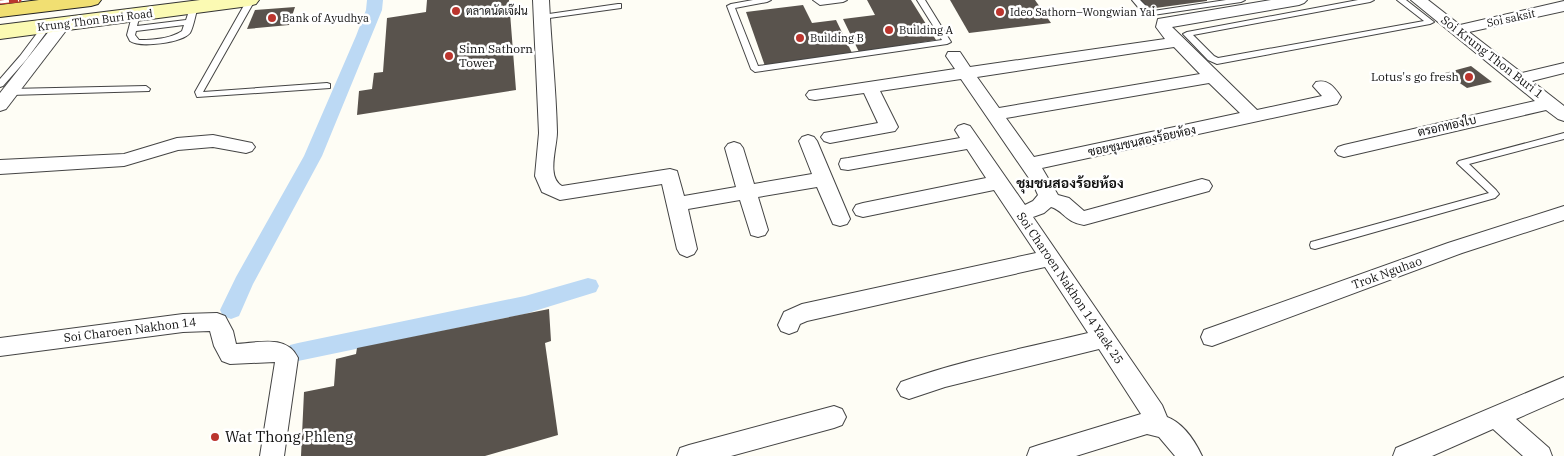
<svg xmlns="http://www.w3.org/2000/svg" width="1564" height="456" viewBox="0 0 1564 456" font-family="'IBM Plex Serif',Sarabun,serif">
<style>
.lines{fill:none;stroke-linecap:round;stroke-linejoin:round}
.canal{fill:#bcd9f4;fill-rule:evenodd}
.building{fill:#59534d}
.service-casing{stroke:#444;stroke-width:2}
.minor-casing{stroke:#444;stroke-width:2}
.secondary-casing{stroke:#333;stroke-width:2}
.primary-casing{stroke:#222;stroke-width:2}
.service{fill:#fff;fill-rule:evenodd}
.minor{fill:#fff;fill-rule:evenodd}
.secondary{fill:#fbfab3;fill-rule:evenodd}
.primary{fill:#f1df72;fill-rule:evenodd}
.rail-casing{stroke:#bb352e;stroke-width:5}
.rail{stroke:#fff;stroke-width:3;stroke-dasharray:9;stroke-linecap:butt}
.poi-dot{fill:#bb352e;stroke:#fff;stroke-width:2}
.labels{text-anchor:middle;stroke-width:5;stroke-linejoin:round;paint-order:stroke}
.far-poi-label{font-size:11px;fill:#111;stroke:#fff;text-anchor:start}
.far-street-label{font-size:11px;fill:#111;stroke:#fff}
.poi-label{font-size:12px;fill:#111;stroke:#fff;text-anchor:start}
.street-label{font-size:12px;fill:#111;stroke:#fff}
.neighbourhood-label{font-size:14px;font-weight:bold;fill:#111;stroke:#fff}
.near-poi-label{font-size:15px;fill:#111;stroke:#fff;text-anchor:start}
</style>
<rect width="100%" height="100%" fill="#fefdf5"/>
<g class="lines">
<g class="canal">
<path d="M367,0H383L382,10L322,156L253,284L239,316L231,319L223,316L220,310L236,277L304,156L356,36L366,10Z"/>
<path d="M588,278L596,280L599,286L596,292L525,314L298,361L290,359L287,352L290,345L298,343L525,296Z"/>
</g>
</g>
<g class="building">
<path d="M427,0H509L516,90L357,115L359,91L372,89L374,73L383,72L387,18L426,12Z"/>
<path d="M867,0H911L936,40L859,52L843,19L875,15Z"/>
<path d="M950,0H1035L1051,23L969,33Z"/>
<path d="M1140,0H1207V1L1148,9Z"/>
<path d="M803,5L812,23L836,20L852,53L765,66L746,12Z"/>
<path d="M295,7L289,25L247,29L255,10Z"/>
<path d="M1471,66L1492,82L1467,88L1445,73Z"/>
<path d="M549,309L551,341L545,343L558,435L485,456H301L304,392L334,386L336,359L356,354L357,348Z"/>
</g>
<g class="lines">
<defs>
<g id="service">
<path d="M247,0H255L203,92L327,83L330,84V88L197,97L195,92Z"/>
<path d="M753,0H771L767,2L735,8L758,66L942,40L917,0H925L951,42L947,44L755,72L751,69L727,6L731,4Z"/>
<path d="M813,0H847L843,2L820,5Z"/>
<path d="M1132,0H1140L1149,9L1153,11L1226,0H1245L1241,2L1153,15L1143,13Z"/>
<path d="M1358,0H1374L1370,2L1193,35L1214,56L1218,58L1424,21L1397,0H1406L1434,22L1430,24L1217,64L1208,60L1183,34L1187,32Z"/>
<path d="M618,4H621V8L542,19L538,17L542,15Z"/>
<path d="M191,5H197L198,7C195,15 194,26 190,33C182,43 140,48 130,41L127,35L133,12H139L140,14L137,26L186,20ZM184,25L182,31C170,39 153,40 139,40L135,35L136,31Z"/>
<path d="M44,24H47L51,26L26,60L3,86L0,87V79L20,56Z"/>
<path d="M146,86L150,89L149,91L10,95L6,92L10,89Z"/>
<path d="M1564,133V139L1469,164L1496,190L1499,194L1495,198L1315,249L1311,248L1310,245L1311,242L1315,241L1489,193L1459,165L1457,163L1459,161Z"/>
</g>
<g id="minor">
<path d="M533,0H549C551,44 556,88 557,132C557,148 546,177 562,186L670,169L677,171L684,196L736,187L725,148L728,144L734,142L740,144L743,148L754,184L812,174L799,141L802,137L808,135L814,137L817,141L850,219L847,224L840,226L833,224L817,187L758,197L768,230L765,235L758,237L751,235L740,200L688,209L697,249L694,254L687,257L680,254L677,249L662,184L560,200L542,192L535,176L539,133Z"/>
<path d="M1271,0H1307L1304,3L1299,5L1172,27L1257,110L1322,96L1313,86L1316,82C1328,79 1334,87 1341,97L1337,104L1042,168L1058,195L1069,198L1084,211L1202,179L1209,181L1212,186L1209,191L1084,225C1065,222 1064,211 1051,207L1044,213L1033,217L1162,405L1167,417C1183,423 1195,441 1202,456H1175L1159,437L1147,434L1076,456H1027L1030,448L1039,445L1141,414L1099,349L945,387L909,399L901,396L897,389L901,382C961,360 1026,348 1088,333L1045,267L807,321L800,324L797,331L789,334L781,331L778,325L784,312L802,304L1036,253L994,190L863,217L856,215L853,210L856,205L863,203L986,178L967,149L848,170L841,169L839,164L841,159L848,158L960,138L955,130L958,126L964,124L970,126L1025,205L1033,201L1038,195L1033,184L961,79L880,91L898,127L895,131L830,143L824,141L821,137L824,133L878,123L864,93L815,100L809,99L806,95L809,91L955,69L946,56L948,52H960L970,67L1165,39L1156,27L1158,19ZM1174,47L1200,74L999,108L977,77ZM1209,83L1240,113L1034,157L1006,118Z"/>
<path d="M1411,0H1428L1460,25L1564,1V11L1469,32L1522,73L1564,63V73L1532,81L1564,106V121L1558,119L1546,110L1344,157L1338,155L1335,151L1338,147L1344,145L1535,101Z"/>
<path d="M63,19L69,21L71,24L6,109L0,111V93L57,21Z"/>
<path d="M213,135L252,143L255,147L252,151L246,153L213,147L178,150L124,166L0,174V160L124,154L177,138Z"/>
<path d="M1564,206V220L1462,253L1212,346L1204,344L1201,337L1204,330L1448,243Z"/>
<path d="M217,313L225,316L233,331L236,344C258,343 287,334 298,358L284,456H260L275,362L230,364L222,361L214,346L210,331L183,332L0,356V338L183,314Z"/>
<path d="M1564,377V398L1516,419L1549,448L1552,456H1523L1493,429L1432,456H1393L1396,448Z"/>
<path d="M834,406L842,409L846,417L842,425L834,428L731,456H677L680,448L689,445Z"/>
</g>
<path id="secondary" d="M200,0H259L256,4L249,6L0,39V25Z"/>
<path id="primary" d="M39,0H101L98,4L91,6L0,17V5Z"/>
</defs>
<use href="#service" class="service-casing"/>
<use href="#minor" class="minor-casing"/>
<use href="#secondary" class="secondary-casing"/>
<use href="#primary" class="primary-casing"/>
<use href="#service" class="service"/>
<use href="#minor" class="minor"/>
<use href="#secondary" class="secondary"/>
<use href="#primary" class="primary"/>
<defs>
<path id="rail" d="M0,2L19,0"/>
</defs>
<use href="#rail" class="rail-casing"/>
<use href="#rail" class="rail"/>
</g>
<g class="poi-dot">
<circle cx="456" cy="11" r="5"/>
<circle cx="1000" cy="12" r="5"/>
<circle cx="272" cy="18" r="5"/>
<circle cx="889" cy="30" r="5"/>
<circle cx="800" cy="38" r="5"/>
<circle cx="449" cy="56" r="5"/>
<circle cx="1469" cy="77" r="5"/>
<circle cx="215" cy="437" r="5"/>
</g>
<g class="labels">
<g class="far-poi-label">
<text x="466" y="15">ตลาดนัดเจ๊ฝน</text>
<text x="1010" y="16">Ideo Sathorn–Wongwian Yai</text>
<text x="282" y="22">Bank of Ayudhya</text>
<text x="899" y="34">Building A</text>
<text x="810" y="42">Building B</text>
</g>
<g class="far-street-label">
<text transform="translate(1511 18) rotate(-12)" y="4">Soi saksit</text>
<text transform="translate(95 20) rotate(-7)" y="4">Krung Thon Buri Road</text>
</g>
<g class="poi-label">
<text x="459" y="53">Sinn Sathorn<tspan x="459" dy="14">Tower</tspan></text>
<text x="1459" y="81" text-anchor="end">Lotus's go fresh</text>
</g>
<g class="street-label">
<text transform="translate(1492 57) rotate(38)" y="4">Soi Krung Thon Buri 1</text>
<text transform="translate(1447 126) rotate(-13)" y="4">ตรอกทองใบ</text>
<text transform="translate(1142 141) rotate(-12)" y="4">ซอยชุมชนสองร้อยห้อง</text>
<text transform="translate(1387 273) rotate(-20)" y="4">Trok Nguhao</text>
<text transform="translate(1070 288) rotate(56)" y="4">Soi Charoen Nakhon 14 Yaek 25</text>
<text transform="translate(130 330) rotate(-7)" y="4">Soi Charoen Nakhon 14</text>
</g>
<g class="neighbourhood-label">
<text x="1070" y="188">ชุมชนสองร้อยห้อง</text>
</g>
<g class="near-poi-label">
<text x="225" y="442">Wat Thong Phleng</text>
</g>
</g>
</svg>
